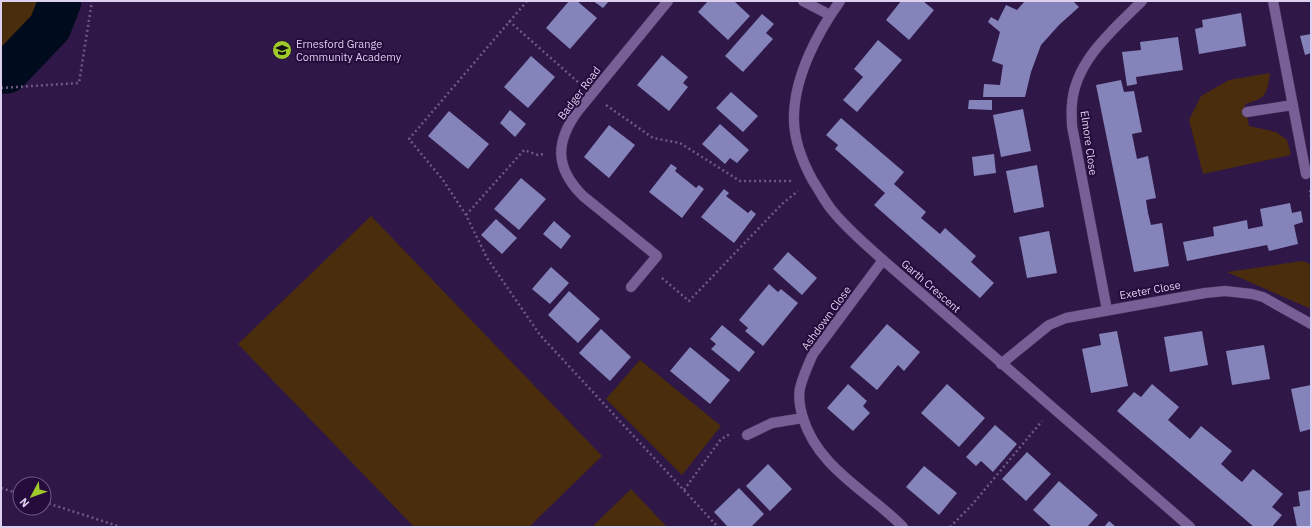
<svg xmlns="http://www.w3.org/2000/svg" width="1312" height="528" viewBox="0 0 1312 528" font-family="'IBM Plex Sans',sans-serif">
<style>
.green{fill:#4a2d0d}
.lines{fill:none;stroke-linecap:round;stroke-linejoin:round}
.river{stroke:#000c1d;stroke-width:43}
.building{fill:#8484ba}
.minor-casing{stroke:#47325b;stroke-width:11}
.path{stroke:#6e5a84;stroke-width:2.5;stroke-dasharray:2 3;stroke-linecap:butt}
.minor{stroke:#786097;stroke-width:10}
.labels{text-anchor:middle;stroke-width:4;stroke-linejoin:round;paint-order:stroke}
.poi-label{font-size:11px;fill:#ded1f0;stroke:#250c3c;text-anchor:start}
.street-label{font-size:11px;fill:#ded1f0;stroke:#250c3c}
</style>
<rect width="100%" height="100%" fill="#2f1747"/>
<g class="green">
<path d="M1,1H60L50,27L7,72H1Z"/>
<path d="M1270,73C1267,94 1267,98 1245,104L1249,126L1276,132L1287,140L1291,155L1203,174L1189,120L1201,96L1229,80Z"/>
<path d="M371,216L602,456L529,527H414L238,344Z"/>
<path d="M1302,261L1311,264V309L1227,272Z"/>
<path d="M640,360L721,426L682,475L606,399Z"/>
<path d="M631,489L667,527H592Z"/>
</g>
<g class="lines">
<path class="river" d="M1,72H7L50,27L60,1"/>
</g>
<g class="building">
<path d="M569,1H577L597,18L570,49L546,28Z"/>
<path d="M593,1H609L603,8Z"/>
<path d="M708,1H734L750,16L728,40L698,12Z"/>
<path d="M901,1H923L934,10L909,40L886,20Z"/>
<path d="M1025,1H1073L1079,7L1059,25L1041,45L1031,72L1025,97H983L984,84L1000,85L1003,65L992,61L1000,32L988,22L991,17L998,21L1006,5L1017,10Z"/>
<path d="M1241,13L1246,46L1199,54L1195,29L1203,27L1202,20Z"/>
<path d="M762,14L774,24L766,33L773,39L743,72L725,56Z"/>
<path d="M1311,34V53L1305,55L1300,36Z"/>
<path d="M1178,37L1183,70L1136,77L1137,84L1127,86L1122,52L1141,50L1140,42Z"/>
<path d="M878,40L902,60L857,112L843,100L863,77L854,69Z"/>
<path d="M662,55L688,77L683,83L688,87L669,111L637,85Z"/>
<path d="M531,56L555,77L528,108L504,87Z"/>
<path d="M1121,80L1124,92L1134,91L1142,132L1132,134L1137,159L1148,156L1156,198L1146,200L1148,213L1151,225L1162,223L1169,266L1134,272L1096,85Z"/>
<path d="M731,92L758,116L743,132L716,108Z"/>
<path d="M969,100H992V110L968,109Z"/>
<path d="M1023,109L1031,151L1001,157L993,115Z"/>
<path d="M510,110L526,124L515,137L500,123Z"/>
<path d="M449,111L489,144L468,169L428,136Z"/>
<path d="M841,118L904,172L894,184L926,212L921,218L940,234L945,228L976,256L971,262L994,283L980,298L874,205L885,193L835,149L838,145L826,135Z"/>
<path d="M720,124L749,150L737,163L730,158L725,164L702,144Z"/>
<path d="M609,125L635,145L609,178L584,157Z"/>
<path d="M994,154L996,173L974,176L972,157Z"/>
<path d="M671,164L677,168L675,171L696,188L699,185L704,189L682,218L649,192Z"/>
<path d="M1037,165L1044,207L1014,213L1006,171Z"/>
<path d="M521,178L546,199L519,230L494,209Z"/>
<path d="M724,189L729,193L726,196L748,213L751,210L756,214L734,243L701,217Z"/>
<path d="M1290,203L1292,213L1301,211L1303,222L1294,225L1298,244L1269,251L1267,245L1187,261L1183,242L1214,236L1213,227L1247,220L1248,229L1263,226L1260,209Z"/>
<path d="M496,219L517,238L502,254L481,235Z"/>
<path d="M554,221L571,236L561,249L543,234Z"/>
<path d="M1049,231L1057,273L1027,278L1019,237Z"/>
<path d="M788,252L817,278L802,295L773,269Z"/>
<path d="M551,267L569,283L550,304L532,289Z"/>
<path d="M769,284L778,292L781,289L798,303L763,346L745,331L748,328L739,320Z"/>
<path d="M569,291L600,319L578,343L548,315Z"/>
<path d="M887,324L920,352L904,371L898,365L877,390L850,367Z"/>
<path d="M722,325L755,352L739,372L711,349L716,344L710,339Z"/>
<path d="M601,329L631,357L610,381L579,353Z"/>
<path d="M1117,331L1128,386L1091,393L1082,349L1101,345L1099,334Z"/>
<path d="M1202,331L1208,365L1170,372L1164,337Z"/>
<path d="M1264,345L1270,379L1232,385L1226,351Z"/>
<path d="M690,347L730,380L710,404L670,371Z"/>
<path d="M848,384L867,401L863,406L870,413L853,431L827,408Z"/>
<path d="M947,384L985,418L959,447L921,413Z"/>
<path d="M1152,384L1179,407L1168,420L1190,439L1201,426L1232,451L1221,464L1231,473L1242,482L1253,469L1283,494L1272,507L1282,515L1272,527H1254L1117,411L1134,392L1141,397Z"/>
<path d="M1311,385V429L1300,432L1291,389Z"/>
<path d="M995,425L1017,444L993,472L981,461L976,466L966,457Z"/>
<path d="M1027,452L1051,474L1026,501L1002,479Z"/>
<path d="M768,464L792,489L770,511L746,486Z"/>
<path d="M924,466L957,493L939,515L906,487Z"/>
<path d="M1059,481L1098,515L1087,527H1052L1033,510Z"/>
<path d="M739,488L764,514L751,527H728L714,512Z"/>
<path d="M1310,490L1311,527H1297L1293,507L1300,506L1298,492Z"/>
<path d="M1109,521L1116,527H1104Z"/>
</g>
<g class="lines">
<defs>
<g id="minor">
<path d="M803,1L830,15"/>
<path d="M840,1C818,32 795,75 794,115C793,138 802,161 813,181C819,190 824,200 831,209C846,228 865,244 883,260L1190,527"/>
<path d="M1273,1L1306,174"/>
<path d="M1247,112L1293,105"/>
<path d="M883,260L813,354C808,365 803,376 800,388C798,398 800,408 803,418C818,468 869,492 903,527"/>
<path d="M631,287L657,256L583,196C555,168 555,143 577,112L668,1"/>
<path d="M1107,310L1072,126C1072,119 1071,112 1072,104C1075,61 1113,30 1142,1"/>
<path d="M1001,364L1049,325L1066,318L1205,293L1225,291L1252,294L1263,297L1311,324"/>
<path d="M747,435L772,423L803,418"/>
</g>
</defs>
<use href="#minor" class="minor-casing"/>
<g class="path">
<path d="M527,1L409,139L443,180L466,215L487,258L540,335L718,527"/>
<path d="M509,21L579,83"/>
<path d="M1,88L79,83L92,1"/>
<path d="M606,105L653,138L680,143L740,181H793"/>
<path d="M1310,190L1311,198"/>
<path d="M466,215L524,150L538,155L544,154"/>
<path d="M662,278L689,301L782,204L798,191"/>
<path d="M1,488L20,494"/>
<path d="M684,490L721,439L730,434"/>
<path d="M44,502L121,527"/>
<path d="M950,527L971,506L1042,421"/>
</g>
<use href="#minor" class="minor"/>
</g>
<defs>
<symbol id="school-disc" viewBox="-11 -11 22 22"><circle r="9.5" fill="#a0ca2c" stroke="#250c3c"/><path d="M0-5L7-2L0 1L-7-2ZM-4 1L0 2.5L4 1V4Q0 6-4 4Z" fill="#111"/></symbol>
</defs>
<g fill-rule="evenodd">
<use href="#school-disc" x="271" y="39" width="22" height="22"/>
</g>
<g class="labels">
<g class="poi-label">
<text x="296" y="48">Ernesford Grange<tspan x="296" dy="13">Community Academy</tspan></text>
</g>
<g class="street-label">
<text transform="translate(579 93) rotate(-53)" y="4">Badger Road</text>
<text transform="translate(1089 143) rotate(82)" y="4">Elmore Close</text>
<text transform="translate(931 286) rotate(41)" y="4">Garth Crescent</text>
<text transform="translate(1150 290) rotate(-10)" y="4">Exeter Close</text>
<text transform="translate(826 318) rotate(-54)" y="4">Ashdown Close</text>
</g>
</g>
<rect width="1312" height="528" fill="none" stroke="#ded1f0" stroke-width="4"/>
<g transform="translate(32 496) rotate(229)"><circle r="19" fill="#250c3c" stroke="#6f5b84"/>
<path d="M0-3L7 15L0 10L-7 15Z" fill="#a0ca2c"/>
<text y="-6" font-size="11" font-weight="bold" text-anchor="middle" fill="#ded1f0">N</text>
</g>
</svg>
